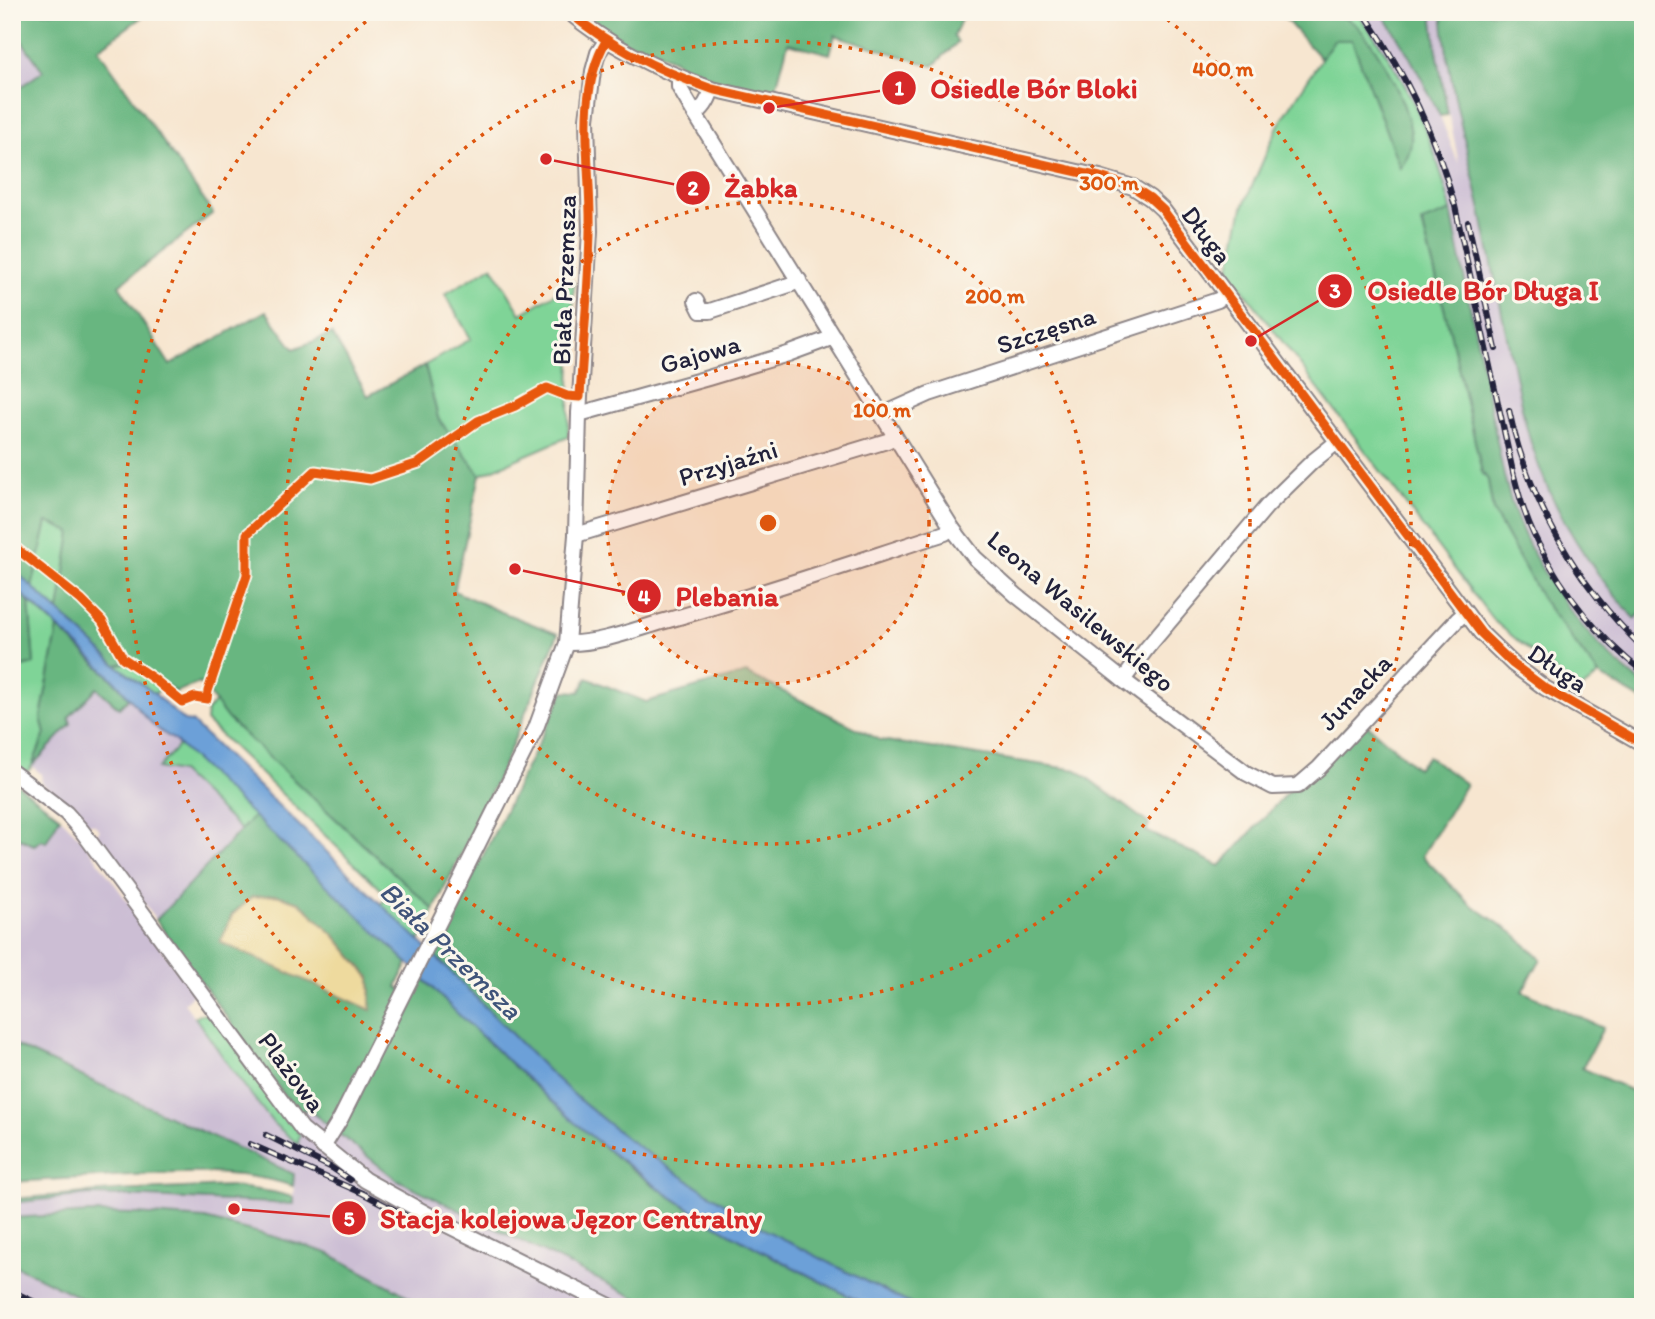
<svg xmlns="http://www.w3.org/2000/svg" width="1655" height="1319" viewBox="0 0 1655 1319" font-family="Itim,sans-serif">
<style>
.industrial{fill:#ccbed4}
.green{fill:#7fd497;stroke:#507b69;stroke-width:2}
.forest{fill:#67b680;stroke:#446c5e;stroke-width:2;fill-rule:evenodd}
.sand{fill:#eeda9e;stroke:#887e6c;stroke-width:2}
.water{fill:#6ca0d8;stroke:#47618a;stroke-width:2}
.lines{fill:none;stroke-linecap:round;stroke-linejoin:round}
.minor-casing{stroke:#8c8486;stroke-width:18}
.minor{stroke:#fff;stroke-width:14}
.rail-casing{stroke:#22223b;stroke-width:6}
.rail{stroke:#fbf7ec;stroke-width:3.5;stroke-dasharray:10;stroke-linecap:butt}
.cycleway-casing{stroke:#fbf7ec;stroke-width:13}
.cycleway{stroke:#e8590c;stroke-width:9}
.ring{fill:none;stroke:#de560e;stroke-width:3.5;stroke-dasharray:3.5 7}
.labels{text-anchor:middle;stroke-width:6;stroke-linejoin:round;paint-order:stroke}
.street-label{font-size:26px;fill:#22223b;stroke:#fbf7ec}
.water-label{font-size:28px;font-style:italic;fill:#40547a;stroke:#fbf7ec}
.centre{fill:#de560e;stroke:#fbf7ec;stroke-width:3.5}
.ring-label{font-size:21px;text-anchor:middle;font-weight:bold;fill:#de560e;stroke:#fbf7ec;stroke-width:6;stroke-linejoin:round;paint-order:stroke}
.leader{fill:none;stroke:#d62828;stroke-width:2.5}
.callout-dot{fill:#d62828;stroke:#fbf7ec;stroke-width:2.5}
.mark-label{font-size:21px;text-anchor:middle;font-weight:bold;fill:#fff}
.callout-label{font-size:28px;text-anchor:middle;font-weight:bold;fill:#d62828;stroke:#fbf7ec;stroke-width:6;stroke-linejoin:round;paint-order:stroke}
</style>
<rect width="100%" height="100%" fill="#fbf7ec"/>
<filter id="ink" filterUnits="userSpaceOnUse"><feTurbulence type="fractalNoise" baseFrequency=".0143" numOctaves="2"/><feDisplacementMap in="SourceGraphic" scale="14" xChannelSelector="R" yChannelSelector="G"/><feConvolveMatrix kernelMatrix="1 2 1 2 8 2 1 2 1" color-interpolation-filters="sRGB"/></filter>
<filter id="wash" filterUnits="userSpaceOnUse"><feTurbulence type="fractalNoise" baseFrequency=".00686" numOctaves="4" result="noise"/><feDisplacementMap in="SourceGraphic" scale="28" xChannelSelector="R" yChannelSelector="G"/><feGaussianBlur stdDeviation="1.57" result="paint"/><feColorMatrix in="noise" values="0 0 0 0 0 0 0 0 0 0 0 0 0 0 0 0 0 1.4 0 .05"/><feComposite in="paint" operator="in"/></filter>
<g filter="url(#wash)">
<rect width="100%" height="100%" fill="#f7e6d0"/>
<g class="industrial">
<path d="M1356,12H1381L1392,26L1426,85L1440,116L1459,165L1436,45L1432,14V12H1442L1447,55L1470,167L1481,211L1514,371L1530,442L1544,479L1559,510L1594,569L1635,618L1643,611V684L1604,649L1585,630L1565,603L1542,568L1525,536L1513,507L1504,476L1451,211L1443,177L1416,108L1402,79L1389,58Z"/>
<path d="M12,30H13L43,71L12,93Z"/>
<path d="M97,687L119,708L129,698L138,710L166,736L174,739L179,745L158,768L180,772L241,830L156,920L96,835L100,830L94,824H88L42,783L41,774L32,766L71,724L69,717Z"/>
<path d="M60,817L85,843L194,993L184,1003L232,1070L274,1124L298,1143L304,1106L396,1179L654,1307H422L399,1291L328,1253L275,1237L205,1219L137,1214L90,1213L12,1218V1203L89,1195L126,1196L293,1203L294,1175L12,1044V835L34,845Z"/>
<path d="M12,1264L99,1307H28L12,1299Z"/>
</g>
<g class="green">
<path d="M1321,12H1356C1368,28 1381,44 1391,61C1419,107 1439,159 1451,211L1422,223L1450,331L1482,472L1488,480L1493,511L1542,599L1599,675L1579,691L1494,621L1229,271L1243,207L1278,126L1334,39L1352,40L1400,167L1350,20Z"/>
<path d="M492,266L521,314L574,282L568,437L480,475L438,418L425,365L471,339L445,294Z"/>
<path d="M47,521L72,532L59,611L32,587Z"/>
<path d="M29,602L58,628L41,717L45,734L32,766L28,771L19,772L12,767V649L18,668L34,664Z"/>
<path d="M132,661L176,692L171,696L161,688L155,694L116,665Z"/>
<path d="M215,702L228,719L434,910L419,942L381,904L388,896L206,721L207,711Z"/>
<path d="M179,745L254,816L241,830L180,772L158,768Z"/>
<path d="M200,1014H207L215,1020L300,1134L298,1144L274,1124L232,1070L195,1017Z"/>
</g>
<g class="forest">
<path d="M12,12H145L146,14L98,49L213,213L119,285L170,365L266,311L294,349L332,334L368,396L425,365L438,418L480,475L454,591L499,611L558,634L502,769L434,910L228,719L200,683L176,692L132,661L116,665L59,611L71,532L47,522L32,587L12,568V93L43,71L14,30H12Z"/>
<path d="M582,12H964L954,37L958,42L933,66L835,35L830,54L788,43L774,96L709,82L689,72L674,60L642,46L626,43Z"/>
<path d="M1279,12C1300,12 1331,10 1349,20C1374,34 1415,115 1411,143C1410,152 1406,161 1400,168L1352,40H1334L1321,59Z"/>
<path d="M1381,12H1432L1436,45L1448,115L1440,116C1423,80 1405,45 1381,12Z"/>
<path d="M1442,12H1643V611L1635,619C1589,568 1551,508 1531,443C1523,417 1518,391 1513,365C1502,315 1492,265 1482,215C1467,148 1448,81 1442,12Z"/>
<path d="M1451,211L1504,476C1507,486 1509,497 1513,507C1535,571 1588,644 1643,684V701L1599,675L1542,599L1493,511L1488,480L1482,472L1450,331L1422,222Z"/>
<path d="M12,585L29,602L34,664L17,668L12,649Z"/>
<path d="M58,628L113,680L129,698L119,708L97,688L69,717L71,724L32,766L45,734L41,717Z"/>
<path d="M746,673L880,740L1077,770L1149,824L1146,831L1220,866L1357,716L1417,768L1428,756L1466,784L1422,856L1470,904L1513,933L1541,959L1522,991L1603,1028L1582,1068L1643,1096V1307H916L767,1231L672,1170L626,1138L583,1103L548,1071L434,955L564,691L580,692L587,678L646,702Z"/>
<path d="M12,780L60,817L46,842L42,840L34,845L12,835Z"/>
<path d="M254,816L408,963L397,987L414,995L422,978C456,1013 491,1045 526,1078C571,1119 615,1159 665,1193C730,1237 800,1271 870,1307H654L396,1179L305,1107L302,1120L156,920ZM276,895L299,902L334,935L370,978L371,1010L221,942L232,914L252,897Z"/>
<path d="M12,1044L294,1174L293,1186C235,1168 175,1172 115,1176C81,1178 47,1180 12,1182Z"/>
<path d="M230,1186L273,1192L293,1197V1204L126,1196L89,1195L12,1203V1199L112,1191Z"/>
<path d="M90,1213L137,1214L205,1219L275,1237L328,1253L399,1291L422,1307H99L12,1264V1218Z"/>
</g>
<path class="sand" d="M276,895L299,902L334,935L370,978L371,1010L220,942L232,915L252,897Z"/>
<path class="water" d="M12,568L116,665L155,694L184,721L192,722L199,729L434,955L548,1071L583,1103L626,1138L672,1170L767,1231L916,1307H870L764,1252L709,1221L664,1192L613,1154L574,1122L457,1013L408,963L173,739C147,726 132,698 112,678C80,646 45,616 12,585Z"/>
</g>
<g filter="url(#ink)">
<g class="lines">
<defs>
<g id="minor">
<path d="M569,12C611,48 660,71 712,89L1100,177L1133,187L1150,198L1163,210L1481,633L1513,664L1545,688L1643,744"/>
<path d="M679,78V87L695,114L952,528L975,558L1016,595L1123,680L1246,773L1273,787L1298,786L1319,768L1458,619L1465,613"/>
<path d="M695,114C704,109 709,99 712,89"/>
<path d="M696,301L701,311H710L792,284L799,280"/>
<path d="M579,414L708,378L788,354L834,337"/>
<path d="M882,415L929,394L1218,300L1226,294"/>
<path d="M576,535L887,441L895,437"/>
<path d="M567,643C599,644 634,630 665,621C759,595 852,563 945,533L952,528"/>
<path d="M1123,680L1147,648L1267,506L1312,462L1337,442"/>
<path d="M12,772L66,813L82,831L302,1129L365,1180L445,1224L612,1307"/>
<path d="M323,1147L341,1118L536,728L567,643L576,535L579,414L590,231L587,119L593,71L598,53L606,41"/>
</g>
</defs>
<use href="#minor" class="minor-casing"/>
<use href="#minor" class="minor"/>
<defs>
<g id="rail">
<path d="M1366,16C1407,77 1435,134 1455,206L1513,472C1519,496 1526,521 1538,543C1563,592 1599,638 1643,672"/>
<path d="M1468,222L1496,349"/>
<path d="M1509,410C1528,500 1577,585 1643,648"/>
<path d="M266,1135L332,1168L350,1180"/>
<path d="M250,1144L362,1193L406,1216"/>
<path d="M12,1291L45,1307"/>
</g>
</defs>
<use href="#rail" class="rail-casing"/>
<use href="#rail" class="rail"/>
<defs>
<g id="cycleway">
<path d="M569,12C611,48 660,71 712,89L1100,177L1133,187L1150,198L1163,210L1481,633L1513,664L1545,688L1643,744"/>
<path d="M12,545L81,600L102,621L123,658L154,679L182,702L195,697L207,699L208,691L247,575V534L315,471L370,479L419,463L478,421L515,406L547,388L567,396L580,397C583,342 589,286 590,231C592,170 574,96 606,41"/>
</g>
</defs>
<use href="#cycleway" class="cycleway-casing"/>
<use href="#cycleway" class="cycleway"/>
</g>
</g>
<circle cx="768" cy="523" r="161" fill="#de560e" fill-opacity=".12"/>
<g class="ring">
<circle cx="768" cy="523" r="161"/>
<circle cx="768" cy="523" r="321"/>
<circle cx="768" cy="523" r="482"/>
<path d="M1159 13A643 643 0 1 1 377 13"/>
</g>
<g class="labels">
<g class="street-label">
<text transform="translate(1207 235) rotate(53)" y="9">Długa</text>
<text transform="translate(564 280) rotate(-88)" y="9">Biała Przemsza</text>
<text transform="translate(1046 330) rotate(-18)" y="9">Szczęsna</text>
<text transform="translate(700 354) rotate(-16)" y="9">Gajowa</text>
<text transform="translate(728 463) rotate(-17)" y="9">Przyjaźni</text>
<text transform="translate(1081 611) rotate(40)" y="9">Leona Wasilewskiego</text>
<text transform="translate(1558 668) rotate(34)" y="9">Długa</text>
<text transform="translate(1355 692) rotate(-47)" y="9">Junacka</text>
<text transform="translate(292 1072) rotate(53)" y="9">Plażowa</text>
</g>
<g class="water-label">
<text transform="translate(451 950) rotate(44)" y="10">Biała Przemsza</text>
</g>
</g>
<circle cx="768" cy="523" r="10" class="centre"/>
<g class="ring-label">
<text x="1223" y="76">400 m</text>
<text x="1109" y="190">300 m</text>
<text x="995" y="303">200 m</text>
<text x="882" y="417">100 m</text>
</g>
<path class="leader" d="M769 108L899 88M546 159L693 188M1251 341L1335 291M515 569L644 596M234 1209L349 1218"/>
<g class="callout-dot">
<circle cx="769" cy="108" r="7"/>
<circle cx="546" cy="159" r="7"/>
<circle cx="1251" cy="341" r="7"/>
<circle cx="515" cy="569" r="7"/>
<circle cx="234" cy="1209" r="7"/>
<circle cx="899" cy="88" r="18"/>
<circle cx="693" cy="188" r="18"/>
<circle cx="1335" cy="291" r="18"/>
<circle cx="644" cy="596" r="18"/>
<circle cx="349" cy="1218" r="18"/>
</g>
<g class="mark-label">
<text x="899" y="95">1</text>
<text x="693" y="195">2</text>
<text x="1335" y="298">3</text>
<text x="644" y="604">4</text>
<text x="349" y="1226">5</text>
</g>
<g class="callout-label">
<text x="1034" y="98">Osiedle Bór Bloki</text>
<text x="761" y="197">Żabka</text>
<text x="1483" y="300">Osiedle Bór Długa I</text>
<text x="727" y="606">Plebania</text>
<text x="571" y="1228">Stacja kolejowa Jęzor Centralny</text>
</g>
<rect width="1655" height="1319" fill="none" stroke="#fbf7ec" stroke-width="42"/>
</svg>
